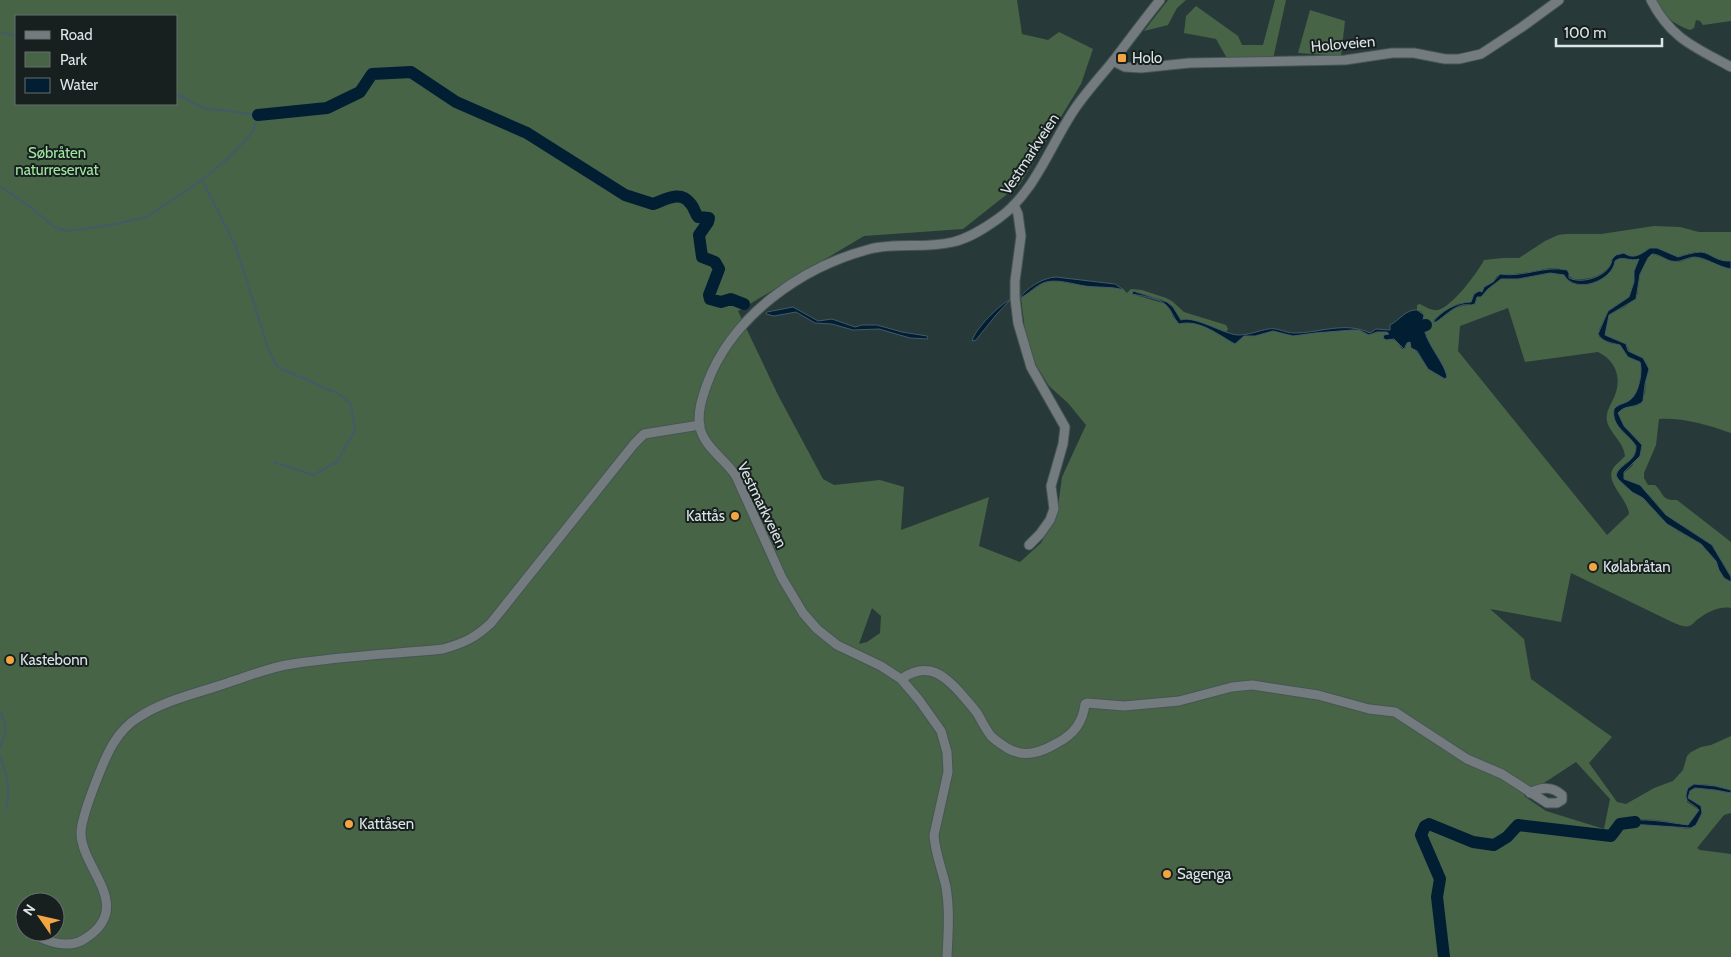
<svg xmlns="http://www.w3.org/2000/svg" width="1731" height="957" viewBox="0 0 1731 957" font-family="Cabin,sans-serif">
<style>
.green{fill:#486447;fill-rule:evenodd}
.water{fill:#021e33;stroke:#435a69}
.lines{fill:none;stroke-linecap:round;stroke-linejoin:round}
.stream{stroke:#435a69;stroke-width:2}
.river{stroke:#021e33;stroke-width:12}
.minor-casing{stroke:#455555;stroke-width:11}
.minor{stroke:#747b7e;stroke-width:9}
.poi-dot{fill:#f2a542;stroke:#171f1f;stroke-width:2}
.labels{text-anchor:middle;stroke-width:4;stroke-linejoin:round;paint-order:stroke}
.street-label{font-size:15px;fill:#dce6e6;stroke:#171f1f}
.poi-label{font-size:15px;fill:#dce6e6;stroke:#171f1f;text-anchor:start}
.park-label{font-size:15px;fill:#a1e6a0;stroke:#171f1f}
</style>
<rect width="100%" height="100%" fill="#283939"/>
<g class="green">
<path d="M0,0H1017L1022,34L1048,40L1059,32L1093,49L1081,84L1020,184L963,229L864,236L738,311L778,395L823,479L834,485L880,480L904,487L901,530L989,497L979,546L1020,562L1041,543L1057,514L1062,477L1086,425L1068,403L1049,386L1036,365L1026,339L1021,298L1043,283L1054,281L1089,286L1117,287L1124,290L1127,293L1131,289L1142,290L1166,298L1172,301L1184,312L1226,325L1228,329L1226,332L1206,324L1184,319L1181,320L1175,311L1163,300L1133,291L1132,294L1166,304L1171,311L1173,317L1181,324C1194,317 1217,334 1229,339L1232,343L1244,336H1255L1268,332L1275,331L1293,336L1315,333L1351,330H1359L1369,335C1376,331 1382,331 1390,333L1389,334H1385L1390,339C1396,340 1399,344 1402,349H1405L1407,343L1410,342L1428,368L1447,377C1445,367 1437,359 1433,350C1426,338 1423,325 1422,312L1417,310V305L1420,304C1425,307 1432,311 1438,310C1452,307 1478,272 1484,260L1503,258H1519L1545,241L1558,235L1566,234H1601L1654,226L1680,227L1699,232H1731V261C1716,262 1711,253 1701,252C1694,252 1685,254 1678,257L1657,248L1650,249L1635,257L1626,255L1611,260L1612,264C1602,277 1588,280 1573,279L1561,269L1550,268L1531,272L1497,276L1493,282L1486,286L1483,292L1479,291L1471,302L1457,304L1433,320C1442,319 1447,312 1456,308C1463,305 1469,306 1476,302L1477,296L1501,279H1518L1550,273L1564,275C1571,289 1592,287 1603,277C1609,272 1612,264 1618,258C1626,256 1632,261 1639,259L1634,271V282L1629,297L1608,311L1599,330V337L1609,343L1620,345L1628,357L1640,362C1643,371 1639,389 1633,398C1628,404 1619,408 1613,413L1636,446L1634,457L1621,467L1618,479L1632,492L1643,498L1660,517L1678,531L1701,544L1716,561L1724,577L1731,582V608C1719,606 1708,612 1698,619C1695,621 1693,625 1689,626C1684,628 1675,623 1670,621L1571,573L1561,622L1490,609L1524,639L1531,679L1612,737L1589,763L1617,802L1626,804L1654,788L1673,781L1683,770L1687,756L1691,752L1701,747L1711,745L1731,736V790C1718,787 1699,780 1688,788L1687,802L1699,810L1688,825C1666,822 1642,815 1620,823C1635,827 1652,823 1667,825C1674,826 1684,830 1691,828C1698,825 1699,818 1702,813L1688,798L1690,791L1695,788L1715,790L1731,793V813L1724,815L1697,848L1700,850L1731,854V957H0ZM16,16H176V104H16ZM1508,308L1525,362L1598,352C1615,360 1622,377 1615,395C1612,403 1605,412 1607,421C1610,434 1624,442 1625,456C1622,460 1617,463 1614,467C1603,482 1628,498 1629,514L1607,535L1458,351L1460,326ZM872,608L881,616L880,633L867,642L859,644ZM1576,762L1610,799L1604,829L1546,811L1524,796ZM25,902H55V932H25Z"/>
<path d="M1168,0H1186L1177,8L1168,25L1144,31Z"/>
<path d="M1275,0H1286L1273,59L1228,60L1216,39L1184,33L1186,16L1196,6L1238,36L1242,45H1263Z"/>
<path d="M1656,0H1731V21L1703,25L1700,21L1696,20L1694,28L1690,30C1671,23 1666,17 1656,0Z"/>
<path d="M1310,10L1345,21L1341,56L1298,53Z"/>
<path d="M1652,254L1679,262L1694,257L1703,259L1731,269V433C1709,425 1682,417 1659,419L1656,445L1644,473V478L1648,485H1655C1664,493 1661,501 1677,500L1731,542V577L1712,545L1666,515L1650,496L1624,479L1623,474L1632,466L1642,445L1624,426L1618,413L1625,407L1636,406L1645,394L1647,364L1643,358L1631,354L1626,344L1607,336L1605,334L1609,315L1626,306L1638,294C1638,279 1641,264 1652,254Z"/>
</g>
<g class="water">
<path d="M1650,248H1657L1678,257C1685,255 1694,252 1701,252C1711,253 1716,262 1731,261V269C1718,267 1705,257 1694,257C1685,258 1680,263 1671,261C1664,259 1659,254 1652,254L1648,258L1640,274L1636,299L1609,315L1605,335L1626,344L1628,351L1643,358L1649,369L1645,384L1643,401C1636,409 1625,404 1618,413L1624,426L1642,445L1640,456L1624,472V479L1640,485L1666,515L1712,545L1731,577V582L1724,578L1719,570L1716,561L1701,544L1667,524L1643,498L1632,492L1618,479L1616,475C1620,463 1637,462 1636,446C1628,433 1611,427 1614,409C1619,403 1626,404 1631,399C1639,393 1643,371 1640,362L1628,357L1620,345C1612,343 1602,342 1598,334L1608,311L1629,297L1634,282V271L1639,259C1630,262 1622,255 1615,261C1613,281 1575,295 1564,275L1550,273L1518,279H1501L1488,289L1481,297H1477L1475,304C1470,306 1467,304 1462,305C1452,308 1445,316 1436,322H1433C1441,311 1457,302 1471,302L1474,294L1479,291L1482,292L1484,287L1493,282L1500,274C1523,278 1544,265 1567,270L1569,273V278C1584,285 1611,275 1612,259L1616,255L1624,253C1634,260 1641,254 1650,248Z"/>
<path d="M1056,277L1115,284L1124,290C1111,286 1098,288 1085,286C1072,284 1058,279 1046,282C1035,285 1029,295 1019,298C1028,288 1041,278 1056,277Z"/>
<path d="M1133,291L1167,302L1173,307L1181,320C1194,315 1223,334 1238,335C1249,335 1258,331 1268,329C1277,327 1285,333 1294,333C1320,333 1345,321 1370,333L1376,329L1390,330V325C1400,320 1406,309 1417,310L1424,315C1418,337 1444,359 1447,377L1445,379L1428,369L1417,351L1411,348L1410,342L1407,343L1404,349L1394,339L1386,340L1383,338L1384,335L1389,334L1387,332H1377L1369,335L1359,330H1352L1315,333L1293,336L1273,331L1255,336H1244L1235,344C1218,335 1200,319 1179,324C1173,318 1172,310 1166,305C1159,298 1142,296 1132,294Z"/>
<path d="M1011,299L996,315L976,340L972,341C975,329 999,305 1011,299Z"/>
<path d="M793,307L818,321L832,319L855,327L862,325H877L902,332L927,336L928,339L910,338L879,329L853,330L832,324L815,323L796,312L774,316L766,314L767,312Z"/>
<path d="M1694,784L1715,786L1731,790V793L1715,790L1695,788L1690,791L1688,798L1701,806L1702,813L1696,825L1691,828L1630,824L1621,826L1620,822C1643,817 1665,822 1688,825L1699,810C1691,801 1682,803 1688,788Z"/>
</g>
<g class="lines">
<g class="stream">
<path d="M0,32L16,36"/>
<path d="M202,180L236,247L269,351L277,367L339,394L351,404L355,430L337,462L313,475L274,462"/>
<path d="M0,186L33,209L54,227L68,231L111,225L147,217L202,180L227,159L253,132L258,115L204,108L176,94"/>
<path d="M0,711C9,731 6,728 0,748"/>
<path d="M0,756C6,774 12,790 6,809"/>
</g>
<g class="river">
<path d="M258,115L327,108L360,92L372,74L411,72L456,102L527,133L625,195L653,204C665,200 680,190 690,203C694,207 695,213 698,217L709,218L708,222L699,235L702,257L715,262L719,269L709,295L710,299L721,302L731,299L744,304"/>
<path d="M1423,326L1426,325"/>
<path d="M1444,957L1437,897L1440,879L1421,835L1425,826L1429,824L1473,842L1494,845L1507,837L1518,825L1611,836L1620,824L1635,822"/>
</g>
<defs>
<g id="minor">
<path d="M1651,0C1671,39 1695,47 1731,67"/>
<path d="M1113,61L1125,67L1141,68L1189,63L1345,60L1392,53H1414L1445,59H1459L1481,54L1522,27L1559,0"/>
<path d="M1014,205L1018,214L1021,236L1015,281V298L1018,323L1031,367L1065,427L1063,444L1051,486L1054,509L1050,520L1040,534L1029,545"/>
<path d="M901,679C928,661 944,674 963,696C967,701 973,707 977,713C982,721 986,730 991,736C996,741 1001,744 1007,748C1024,758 1040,753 1057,743C1073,735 1083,722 1085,704L1087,703L1124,706L1179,701L1232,687L1252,685L1318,695L1369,709L1395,712L1467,759L1502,774L1547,803H1557L1562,800V795C1552,786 1542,787 1530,793"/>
<path d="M39,937C54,944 72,948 86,938C135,906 81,868 81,833C81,816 104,759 113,744C119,734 129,723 139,717C165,700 198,693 227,683C249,676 270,667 292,664C342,656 393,654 443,649C464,643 475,638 491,623L634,444L644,434L700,425"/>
<path d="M947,957C948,934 950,911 946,887C942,869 935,853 934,835L948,772L947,752L941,731L919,700L901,679L881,666L837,645L817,629L803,613L782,578L736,476C726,460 705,448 700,428C697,413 702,398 707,384C732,316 801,267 870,249C897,242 925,249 953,242C970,238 985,228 999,218C1035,192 1050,146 1074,110C1086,92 1101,76 1114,60C1129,40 1144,20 1160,0"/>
</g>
</defs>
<use href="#minor" class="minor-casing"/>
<use href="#minor" class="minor"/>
</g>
<g class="poi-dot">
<rect x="1117" y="53" width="10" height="10" rx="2.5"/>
<circle cx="735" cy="516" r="5"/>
<circle cx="1593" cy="567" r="5"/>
<circle cx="10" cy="660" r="5"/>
<circle cx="349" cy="824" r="5"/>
<circle cx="1167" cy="874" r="5"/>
</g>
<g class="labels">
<g class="street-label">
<text transform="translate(1343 44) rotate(-5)" y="5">Holoveien</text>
<text transform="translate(1030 154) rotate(-57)" y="5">Vestmarkveien</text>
<text transform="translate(762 505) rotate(64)" y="5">Vestmarkveien</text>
</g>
<g class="poi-label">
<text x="1132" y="63">Holo</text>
<text x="725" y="521" text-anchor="end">Kattås</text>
<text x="1603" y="572">Kølabråtan</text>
<text x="20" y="665">Kastebonn</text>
<text x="359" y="829">Kattåsen</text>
<text x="1177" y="879">Sagenga</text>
</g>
<g class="park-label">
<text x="57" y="158">Søbråten<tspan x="57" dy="17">naturreservat</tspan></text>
</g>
</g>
<rect x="15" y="15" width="162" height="90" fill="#171f1f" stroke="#666f6f"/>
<rect x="25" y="31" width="25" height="8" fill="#747b7e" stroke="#666f6f"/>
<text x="60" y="40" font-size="15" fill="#dce6e6">Road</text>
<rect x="25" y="52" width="25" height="15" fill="#486447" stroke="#666f6f"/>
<text x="60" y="65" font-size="15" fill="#dce6e6">Park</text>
<rect x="25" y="78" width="25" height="15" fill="#021e33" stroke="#666f6f"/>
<text x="60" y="90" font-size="15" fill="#dce6e6">Water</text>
<g transform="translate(40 917) rotate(304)"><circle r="24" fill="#171f1f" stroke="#666f6f"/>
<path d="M0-4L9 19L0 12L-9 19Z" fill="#f2a542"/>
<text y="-8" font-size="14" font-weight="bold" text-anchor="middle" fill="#dce6e6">N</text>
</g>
<path d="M1556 38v8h106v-8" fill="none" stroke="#dce6e6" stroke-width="2.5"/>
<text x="1564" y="38" font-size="15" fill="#dce6e6" stroke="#171f1f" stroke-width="4" paint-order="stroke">100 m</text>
</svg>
